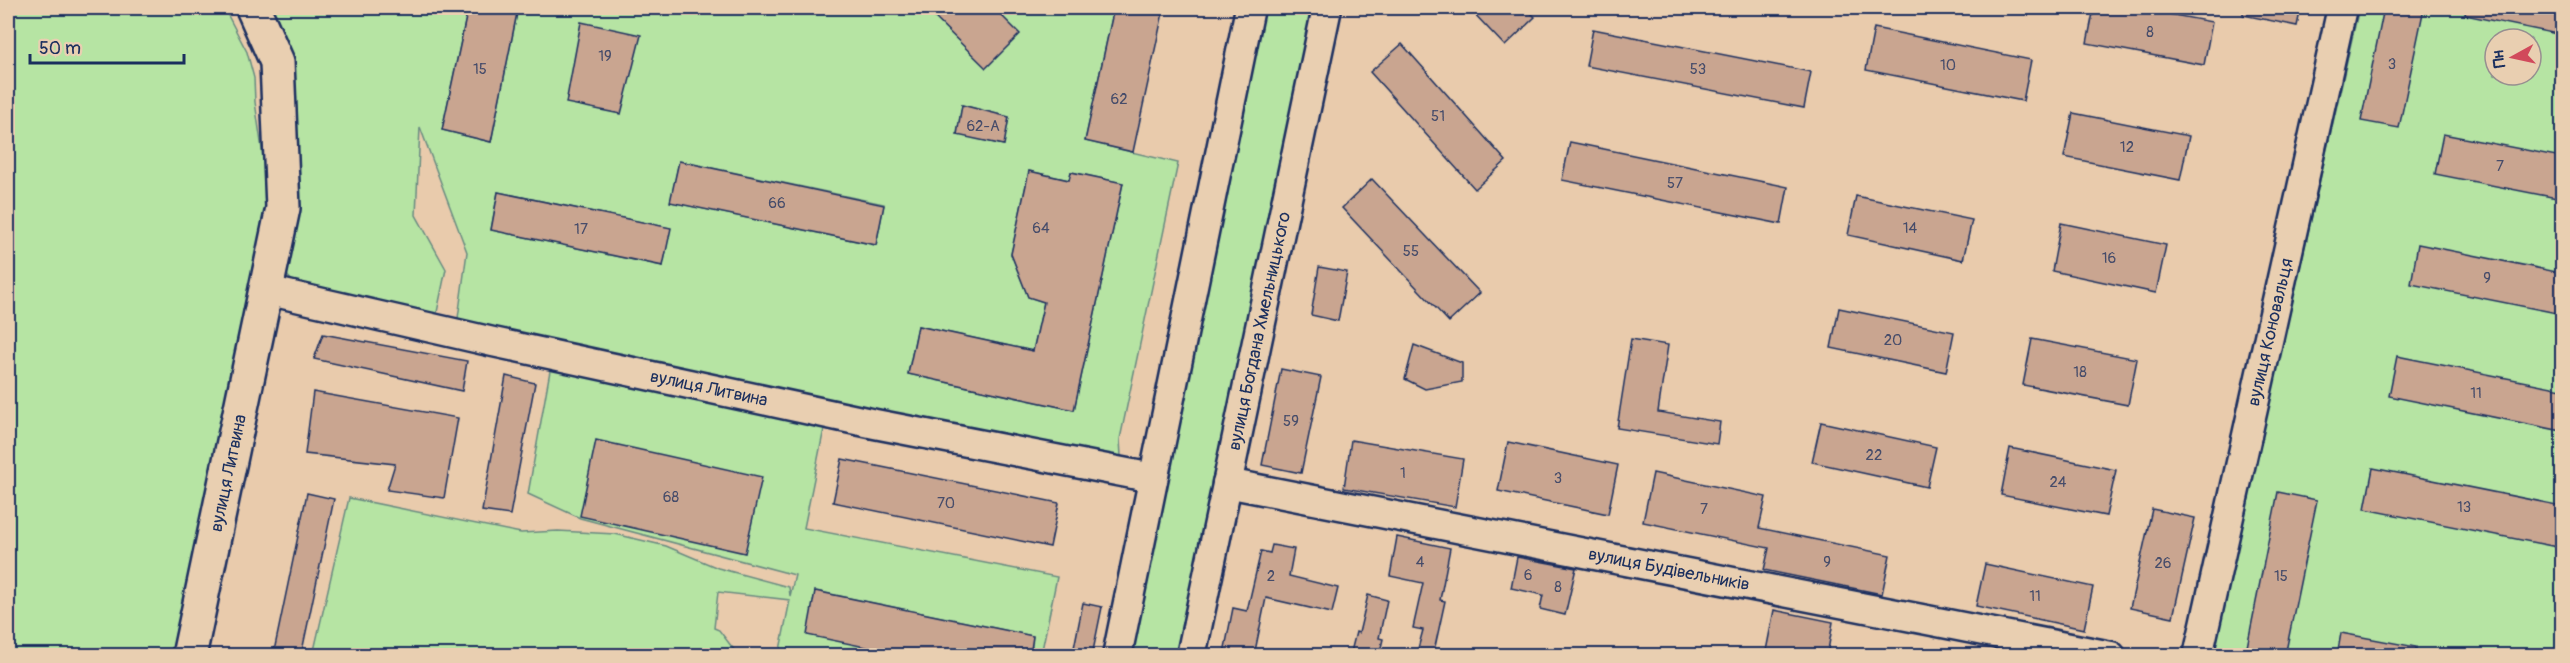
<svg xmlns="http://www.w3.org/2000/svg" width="2570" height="663" viewBox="0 0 2570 663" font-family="Pangolin,sans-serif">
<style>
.green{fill:#b6e4a3;stroke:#688a80;stroke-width:1.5;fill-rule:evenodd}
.building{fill:#c9a590;stroke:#1b2f5e;stroke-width:1.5}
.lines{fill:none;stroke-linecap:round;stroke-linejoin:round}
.minor-casing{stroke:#1b2f5e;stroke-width:33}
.major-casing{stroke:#1b2f5e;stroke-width:38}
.minor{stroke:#e9cfb1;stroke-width:28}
.major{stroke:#e9cfb1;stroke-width:33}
.labels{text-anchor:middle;stroke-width:4.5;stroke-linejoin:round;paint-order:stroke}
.number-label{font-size:15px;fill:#464c6a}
.street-label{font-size:18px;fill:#1b2f5e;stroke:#e9cfb1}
</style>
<rect width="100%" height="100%" fill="#e9cbac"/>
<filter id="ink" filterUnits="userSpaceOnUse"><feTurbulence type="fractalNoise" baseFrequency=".0167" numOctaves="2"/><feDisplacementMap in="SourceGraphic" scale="12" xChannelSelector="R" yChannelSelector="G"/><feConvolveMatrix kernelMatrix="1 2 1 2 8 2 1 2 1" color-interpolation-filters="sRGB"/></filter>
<g filter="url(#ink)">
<g class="green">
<path d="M8,8H224L247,52L254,78L255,102L269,197L171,655H8Z"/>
<path d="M271,8H468L442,130L491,142L518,8H725L731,13L737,8H1114L1085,141L1178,163L1120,439L1121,456L1118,472L827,414L804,528L1057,577L1041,655H1031L1033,636L816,591L909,655H779L790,600L718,592L714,628L719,630L735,651L753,655H313L349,498L521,533L558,531L615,534L666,546L718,568L789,587L790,596L795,575L580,518L528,494L553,354L456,333L467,252L420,127L416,215L446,269L436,317L300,290L286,274C293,192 310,83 271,8ZM962,105L1009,117L1003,145L957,133ZM679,161L884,204L876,245L671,202ZM1029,171L1069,180L1071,172L1123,183L1074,410L908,374L918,326L1033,351L1044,302L1028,297L1011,254ZM498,192L670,228L663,266L491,230Z"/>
<path d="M1265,8H1313L1179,655L1131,656Z"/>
<path d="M2359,8H2562V655L2212,656ZM2495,39H2531V75H2495Z"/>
</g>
<g class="building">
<path d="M468,8H518L491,142L442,130Z"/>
<path d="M925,8H994L1020,34L986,68Z"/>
<path d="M1114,8H1164L1133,152L1085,141Z"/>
<path d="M1469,8H1526L1535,17L1505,46Z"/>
<path d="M2094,8H2136L2212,22L2204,65L2087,43Z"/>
<path d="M2243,8H2301L2297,26L2243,15Z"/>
<path d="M2384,8H2424L2399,128L2361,121Z"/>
<path d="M2466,8H2562V35L2465,15Z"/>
<path d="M581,22L641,35L621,114L566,103Z"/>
<path d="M1874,28L2031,60L2023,101L1866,70Z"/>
<path d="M1593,29L1811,72L1804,108L1586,66Z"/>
<path d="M1402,44L1506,161L1475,189L1370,72Z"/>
<path d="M962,105L1009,117L1004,145L957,135Z"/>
<path d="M2073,113L2189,136L2180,180L2064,157Z"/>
<path d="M2443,134L2562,157V199L2435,174Z"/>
<path d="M1570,142L1788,187L1781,224L1562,180Z"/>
<path d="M679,161L884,205L876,245L670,202Z"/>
<path d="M1029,171L1069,180L1071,172L1123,183L1074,410L908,374L918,326L1033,351L1044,302L1028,297L1011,254Z"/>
<path d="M1372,179L1480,293L1449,322L1342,208Z"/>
<path d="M498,192L671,228L663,266L491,230Z"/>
<path d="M1856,196L1972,220L1963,260L1848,235Z"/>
<path d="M2061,223L2166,245L2156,293L2052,271Z"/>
<path d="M2418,244L2562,273V314L2411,284Z"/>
<path d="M1319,267L1347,272L1338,321L1311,315Z"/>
<path d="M1839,308L1954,332L1946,372L1831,348Z"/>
<path d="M323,334L467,361L462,391L314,359Z"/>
<path d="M1631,339L1668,345L1658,412L1720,422L1717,444L1617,428Z"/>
<path d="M2032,339L2137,359L2128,405L2023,385Z"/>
<path d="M1414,345L1462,363V382L1425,389L1405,379Z"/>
<path d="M2397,356L2562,389V431L2389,396Z"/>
<path d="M1281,369L1321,377L1301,473L1262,465Z"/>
<path d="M506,376L535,383L510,515L482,511Z"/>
<path d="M313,392L458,418L444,498L387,490L395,464L305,454Z"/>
<path d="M1821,422L1936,447L1927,487L1812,462Z"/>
<path d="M596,440L762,477L745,553L580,516Z"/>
<path d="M1351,440L1463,459L1455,507L1344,488Z"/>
<path d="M1508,442L1618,465L1608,514L1498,491Z"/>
<path d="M2010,448L2116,470L2106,516L2001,495Z"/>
<path d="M842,459L1059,503L1050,547L833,502Z"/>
<path d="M2373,468L2562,506V548L2365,509Z"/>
<path d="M1653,473L1766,497L1759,528L1890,555L1882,594L1764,570L1769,548L1643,522Z"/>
<path d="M2278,492L2317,500L2285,656H2261L2246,652Z"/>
<path d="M307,493L334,499L301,656H273Z"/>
<path d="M2152,509L2195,518L2173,617L2130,608Z"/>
<path d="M1397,537L1450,548L1440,600L1445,601L1433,656H1416L1423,630L1413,628L1423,583L1390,576Z"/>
<path d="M1272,545L1294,549L1289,576L1338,588L1332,613L1266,598L1254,656L1224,653L1233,608L1247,611L1261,551L1270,553Z"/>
<path d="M1517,557L1576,568L1565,615L1540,609L1543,595L1511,588Z"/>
<path d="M1985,564L2093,587L2084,629L1976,606Z"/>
<path d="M815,591L1033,636L1030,656H909L807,635Z"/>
<path d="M1368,595L1387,600L1379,638L1383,639L1379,656H1350L1356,632L1359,633Z"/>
<path d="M1083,603L1102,607L1092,656L1073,653Z"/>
<path d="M1774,610L1833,622L1827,656L1794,652V656H1765Z"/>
<path d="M2341,633L2416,647V656H2337Z"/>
</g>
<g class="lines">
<defs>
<g id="minor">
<path d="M266,290L493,342L875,424L1153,478"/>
<path d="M1227,483L2111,656"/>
<path d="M1117,656L1250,8"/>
<path d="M1191,656L1327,8"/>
<path d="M2198,656L2342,8"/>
</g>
<path id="major" d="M189,656L283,208L277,62L253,8"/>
</defs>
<use href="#minor" class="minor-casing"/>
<use href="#major" class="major-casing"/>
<use href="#minor" class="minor"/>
<use href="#major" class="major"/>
</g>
</g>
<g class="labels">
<g class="number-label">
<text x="2150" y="37">8</text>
<text x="605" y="61">19</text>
<text x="2392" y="69">3</text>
<text x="1948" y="70">10</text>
<text x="480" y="74">15</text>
<text x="1698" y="74">53</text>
<text x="1119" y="104">62</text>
<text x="1438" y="121">51</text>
<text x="983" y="131">62-А</text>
<text x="2127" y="152">12</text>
<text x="2500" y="171">7</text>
<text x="1675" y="188">57</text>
<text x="777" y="208">66</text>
<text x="1041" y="233">64</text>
<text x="1910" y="233">14</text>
<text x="581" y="234">17</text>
<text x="1411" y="256">55</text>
<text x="2109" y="263">16</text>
<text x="2487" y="283">9</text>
<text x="1893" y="345">20</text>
<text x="2080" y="377">18</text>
<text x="2476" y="398">11</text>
<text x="1291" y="426">59</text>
<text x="1874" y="460">22</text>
<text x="1403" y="478">1</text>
<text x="1558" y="483">3</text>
<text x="2058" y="487">24</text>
<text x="671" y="502">68</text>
<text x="946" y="508">70</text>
<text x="2464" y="512">13</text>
<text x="1704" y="514">7</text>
<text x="1420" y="567">4</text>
<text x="1827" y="567">9</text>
<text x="2163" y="568">26</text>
<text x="1528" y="580">6</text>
<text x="1271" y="581">2</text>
<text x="2281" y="581">15</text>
<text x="1558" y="592">8</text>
<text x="2035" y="601">11</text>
</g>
<g class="street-label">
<text transform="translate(1259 331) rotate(-78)" y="6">вулиця Богдана Хмельницького</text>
<text transform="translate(2270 332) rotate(-77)" y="6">вулиця Коновальця</text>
<text transform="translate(709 388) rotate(12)" y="6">вулиця Литвина</text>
<text transform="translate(228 473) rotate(-78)" y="6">вулиця Литвина</text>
<text transform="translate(1669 569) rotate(11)" y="6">вулиця Будівельників</text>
</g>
</g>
<rect width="2570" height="663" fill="none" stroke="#e9cfb1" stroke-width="30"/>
<rect x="15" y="15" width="2540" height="633" fill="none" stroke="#1b2f5e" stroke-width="2" filter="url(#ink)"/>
<g transform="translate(2513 57) rotate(262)"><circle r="28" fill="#e9cfb1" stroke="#978f90" stroke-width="1.5"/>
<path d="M0-4.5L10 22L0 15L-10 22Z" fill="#d1495b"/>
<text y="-9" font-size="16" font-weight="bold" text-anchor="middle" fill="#1b2f5e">Пн</text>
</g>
<path d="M30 54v9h154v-9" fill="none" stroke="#1b2f5e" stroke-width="3"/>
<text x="39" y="54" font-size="18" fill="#1b2f5e" stroke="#e9cfb1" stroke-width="4.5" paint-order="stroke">50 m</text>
</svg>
